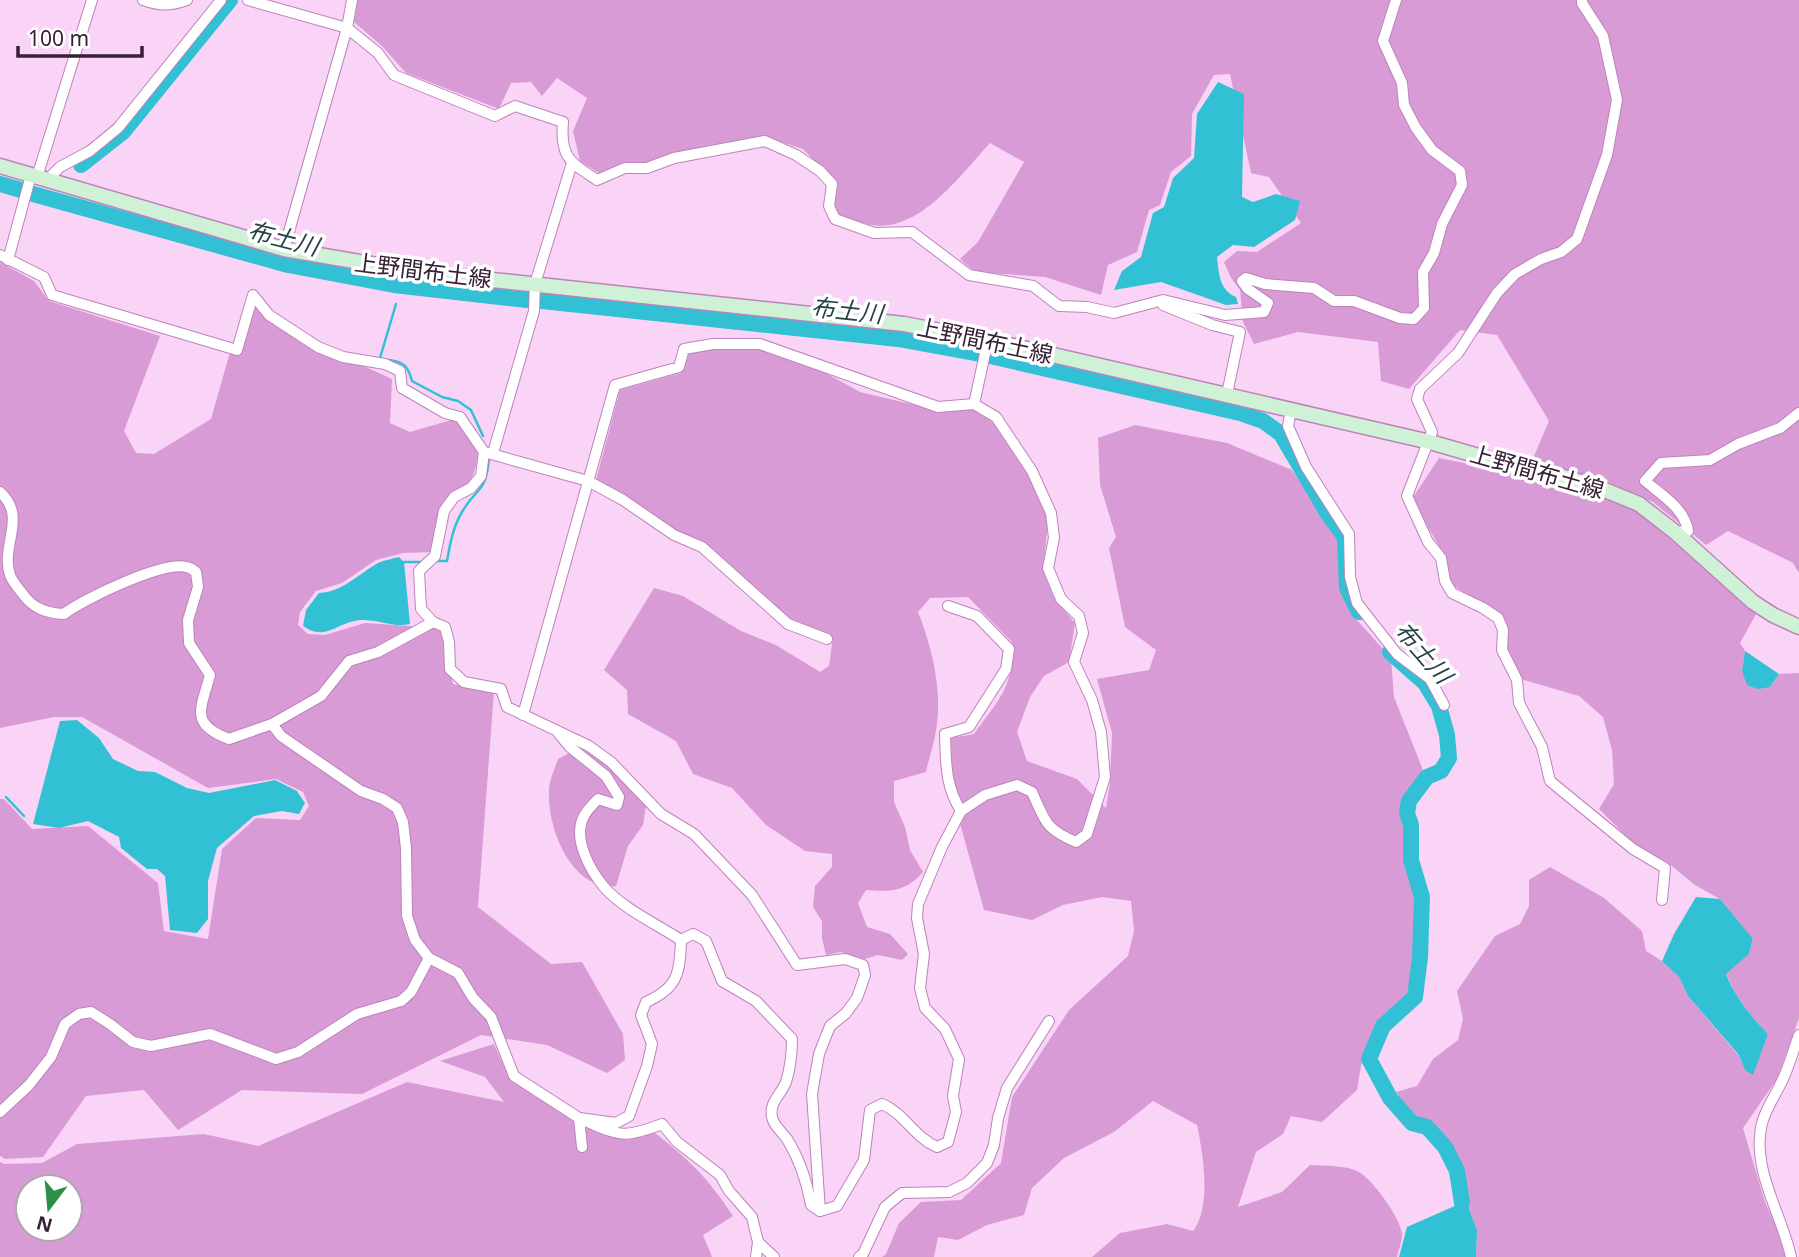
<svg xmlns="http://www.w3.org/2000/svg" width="1799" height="1257" viewBox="0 0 1799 1257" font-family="'Noto Sans','Noto Sans JP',sans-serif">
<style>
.green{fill:#d89bd6;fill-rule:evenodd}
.water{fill:#32c1d4}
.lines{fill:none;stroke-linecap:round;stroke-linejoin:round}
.stream{stroke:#32c1d4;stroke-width:2.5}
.river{stroke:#32c1d4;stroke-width:16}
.minor-casing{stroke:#bd83bb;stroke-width:12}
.secondary-casing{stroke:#bd83bb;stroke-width:17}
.minor{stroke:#fff;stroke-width:10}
.secondary{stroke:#cff2d6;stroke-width:14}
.labels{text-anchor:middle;stroke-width:7;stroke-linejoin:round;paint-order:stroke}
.street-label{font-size:23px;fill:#372036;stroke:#fff}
.water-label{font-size:24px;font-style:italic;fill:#264347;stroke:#fff}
</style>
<rect width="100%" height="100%" fill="#f9d4f7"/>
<g class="green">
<path d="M358,0H1799V573L1793,563L1728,531L1706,545L1653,502L1598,478L1531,463L1549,421L1497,335L1460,330L1409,389L1381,381L1378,342L1298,332L1254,344L1243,322L1240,290L1231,278L1224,262L1237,251L1257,252L1301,223L1269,177L1251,173L1230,74L1214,75L1192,114L1191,156L1171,172L1160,205L1149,210L1137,252L1108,265L1101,295L1045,277L975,272L960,259L978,242L1024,162L990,143C961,174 920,233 871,225C861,223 850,219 839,216L834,203L838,185L803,149L763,136L670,154L646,163L625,162L599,173L580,161L573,131L587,98L557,78L542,96L531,82L511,83L499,109L406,73L382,46L354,22Z"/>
<path d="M0,262L34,281L49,301L160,336L124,431L136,453L154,454L211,419L230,352L239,354L253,303L282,330L320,353L355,362L392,379L390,423L410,432L455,419L478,450C475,484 468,485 442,503L433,552L403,553L376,560L342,583L316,591L300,612L298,625L308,634L325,635L365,623L440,628L453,684L494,691L478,907L551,964L582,962L623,1034L625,1060L607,1073L547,1045L481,1035L362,1094L242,1090L178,1130L144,1090L86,1096L43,1157L5,1159L0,1156V799H4L32,829L88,826L158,883L164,931L208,939L222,849L256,818L300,820L309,806L303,792L276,779L208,788L82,717H54L0,728Z"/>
<path d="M712,347L760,349L813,366L860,392L940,411L973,408L997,426L1025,468L1049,513L1043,570L1053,596L1075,623L1069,662L1044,676L1030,697L1017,732L1027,761L1077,779L1106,808L1110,782L1112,733L1097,679L1149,670L1156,650L1125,627L1109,548L1116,537L1100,485L1098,438L1135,425L1227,443L1292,470L1339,536L1343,598L1357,620L1391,658L1394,697L1423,770L1405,799V857L1418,901L1409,994L1379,1022L1363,1054L1357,1090L1322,1122L1291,1116L1283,1134L1256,1152L1238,1207L1282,1192L1310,1165C1325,1166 1346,1165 1359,1172C1373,1180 1402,1220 1402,1235C1402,1242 1398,1251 1397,1257H1092L1120,1233L1167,1224L1193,1231C1212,1207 1203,1154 1197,1125L1153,1101L1114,1132L1064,1158L1032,1188L1024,1215L987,1225L958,1240L938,1237L934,1257H882L886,1254L899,1223L921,1202L961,1200L1001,1163L1012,1097L1069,1010L1128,956L1134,931L1131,901L1102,897L1063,905L1032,920L984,910L953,798L951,738L974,734C999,699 1014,688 1012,642L968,597L930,598L918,612C932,647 943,692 936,730C934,744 929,758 926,772L894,781V802L905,827L910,850L923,872C906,892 890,892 866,890L858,903L867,927L890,934L908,954L902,960L878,955L865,959L841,952L826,955L822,938V921L813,907L815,886L832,867V854L805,851L766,825L732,788L693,774L676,741L628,714L627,690L604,670L654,588L683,596L741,631L776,645L820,672L829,666L833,637L791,620L713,549L685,536L596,480L620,390L681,373L689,353Z"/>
<path d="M1439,458L1593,489L1637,510L1756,614L1740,643L1745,651L1742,671L1770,687L1779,674L1799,673V1018L1777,1079L1743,1128L1765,1202L1782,1239L1785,1257H1476L1477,1230L1466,1201L1460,1160L1432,1122L1412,1114L1396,1092L1417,1086L1433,1059L1458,1040L1463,1019L1457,991L1495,936L1520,924L1529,906V880L1550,867L1604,898L1642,931L1646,951L1662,961L1679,977L1688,996L1738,1055L1745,1070L1768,1034C1752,1018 1734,995 1726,973L1749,954L1753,940L1720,899L1695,885L1668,863L1638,848L1599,809L1614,784L1612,750L1603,717L1579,696L1521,679L1507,651L1508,633L1500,614L1449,583L1444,555L1412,499Z"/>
<path d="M579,748L620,768L648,793L643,825L628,846L616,886C571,891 547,827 549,791C549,780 555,769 558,759Z"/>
<path d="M494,1044L510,1080L564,1115L604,1134L650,1129C686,1157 708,1177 733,1216L703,1235L712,1257H0V1162L4,1164L42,1163L77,1144L204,1134L258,1146L407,1082L504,1102L485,1077L440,1061ZM28,1187H70V1229H28Z"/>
</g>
<g class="water">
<path d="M1218,82L1244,94L1242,197L1253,202L1276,194L1300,201L1295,220L1254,247L1233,245L1217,257C1219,273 1219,290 1236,297L1238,304L1226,305L1161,282L1114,290L1122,271L1141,257L1153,213L1164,207L1173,178L1194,158L1197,114Z"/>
<path d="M399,557L404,562L410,624C395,628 377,619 360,620C337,622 326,642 303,626L306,610L319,593C343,592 358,574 378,563C384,560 392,559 399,557Z"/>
<path d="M1745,651L1779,674L1770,687L1758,689L1747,685L1742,671Z"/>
<path d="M77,720L99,738L113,759L138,771L155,772L187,788L209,793L275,780L297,791L305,803L299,814L282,811L254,816L217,848L208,881V919L197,933L170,930L165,876L157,869H147L121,848L119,837L88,821L59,828L33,824L60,721Z"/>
<path d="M1696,897L1720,899L1753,939L1749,954L1726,974C1734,995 1752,1018 1768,1034L1753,1075L1745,1070L1738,1054L1688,996L1679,977L1662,961L1674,934Z"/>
<path d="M1466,1201L1477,1230L1476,1257H1399L1407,1227Z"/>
</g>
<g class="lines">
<g class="stream">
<path d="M380,358L396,304"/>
<path d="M389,360C404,362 408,366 412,381L442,397L458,401L471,410L483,436"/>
<path d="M436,561H447C450,544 453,527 462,512C477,486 486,494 489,458"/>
<path d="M404,562H422"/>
<path d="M6,797L24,816"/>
</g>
<g class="river">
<path d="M81,165L123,132L230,0"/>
<path d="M0,184L21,190"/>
<path d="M33,194L288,265L394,285L527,300"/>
<path d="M542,301L898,339L980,354"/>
<path d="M990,356L1240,413L1263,421L1281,434L1328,514L1345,537L1347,588L1359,612"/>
<path d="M1390,652L1425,683L1439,706L1447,735L1449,758L1441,771L1427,777L1409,801L1407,813L1411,825V860L1422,897L1420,957L1415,997L1383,1026L1369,1059L1390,1098L1412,1123L1427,1127L1445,1147L1457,1171L1462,1203"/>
</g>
<defs>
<g id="minor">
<path d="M143,0C160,6 170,6 187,0"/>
<path d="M248,0L347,28L378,53L394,75L495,116L515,106L563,122C560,158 570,162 597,180L625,168H647L674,158L765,141L796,155L820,171L832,184L829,206L835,219L874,233L912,232L969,275L1033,286L1059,306L1087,307L1114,313L1163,300L1225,315L1264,312L1268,303L1248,289L1242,281L1246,278L1265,284L1314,288L1334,301H1354L1400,318L1414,319L1424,308L1423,272L1434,253L1442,224L1462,185L1460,171L1432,150L1416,128L1404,105L1402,83L1383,41L1396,0"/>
<path d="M1582,0V3L1603,36L1617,100L1607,155L1577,239L1561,252L1541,259L1515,274L1497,293L1458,353L1420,389L1417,399L1432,432L1407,496L1428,542L1441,558L1445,581L1452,593L1483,608L1498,618L1503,630L1502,650L1517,680L1519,703L1542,747L1550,781L1633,849L1665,868L1662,900"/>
<path d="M37,177L92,0"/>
<path d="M47,180L60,167L90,151L118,128L221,0"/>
<path d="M284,249L347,28L352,0"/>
<path d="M0,255L44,277L52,295L237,350L253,295L269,315L318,347L343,357L385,364L400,371L402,388L445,413L460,417L484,452L481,476L471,488L454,497L444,511L435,556L419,571L421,609L433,622L445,627L449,642L450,669L464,682L501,689L507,707L589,746L611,762L661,814L694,834L752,895L797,965L845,959L863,965L865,975L857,998L846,1013L830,1026L819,1054L812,1094L820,1211"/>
<path d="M8,260L31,175"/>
<path d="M1163,305L1212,325L1240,332L1227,394"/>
<path d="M974,404L988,340"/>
<path d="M1291,409L1288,426L1306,467L1349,534L1350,577L1357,603L1397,654L1430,679L1444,705"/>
<path d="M484,452L588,481L623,500L674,535L702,547L788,624L827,639"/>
<path d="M493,453L534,311L535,284L572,163"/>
<path d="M0,492C28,517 0,545 10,575C12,581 18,588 22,593C33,609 47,613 64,614C83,599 163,561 186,567C190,567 193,570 196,572L198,587L188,620L189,643L210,675C201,709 189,724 229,739L272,724L321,696L349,661L378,652L433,622"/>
<path d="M1675,532L1688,531C1685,509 1662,495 1645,481L1661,463L1710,460L1738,444L1780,428L1799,413"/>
<path d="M948,606L977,616L1009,649L1006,669L969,727L945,734C946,762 945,786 961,811"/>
<path d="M523,715L615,385L679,367L684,349L713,344H760L938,407L974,404L996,417L1032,471L1051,513L1054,538L1048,568L1061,599L1079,616L1083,633L1074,662L1092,700L1101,732L1105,777L1087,834L1076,842C1045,829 1045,821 1032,792L1017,785L985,795L961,811L942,847L918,904L917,918L924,954L920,988L925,1008L945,1029L959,1059L953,1096L956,1112L948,1142L937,1147C914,1137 904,1113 882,1104L870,1110L864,1160L837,1206L820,1211L811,1205C807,1182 800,1160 787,1139C782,1132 773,1125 772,1117C769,1102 781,1095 786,1082C790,1069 792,1054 792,1039L756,1001L722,981L706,941L693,934L681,940"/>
<path d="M272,724L281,736L361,791L383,799L397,808L403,822L406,848L407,916L415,940L429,958L458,973L473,998L491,1017L514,1076L579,1118L616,1123L629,1116L647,1066L652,1044L641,1015L646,1002C678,988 680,973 681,940"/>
<path d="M559,734L570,747L606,776L619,797L617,805L598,799C593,804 587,810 584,816C572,838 590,870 604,887C622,908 658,925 681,940"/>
<path d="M0,1112L29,1085L51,1057L65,1024L79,1014L91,1012L110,1024L133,1042L151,1046L210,1034L276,1059L298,1052L357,1014L401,1001L411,992L429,958"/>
<path d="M582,1147L579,1118C618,1135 621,1140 662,1124L677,1142L720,1175L729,1191L752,1217L758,1242L756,1257"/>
<path d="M758,1242L774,1257"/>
<path d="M859,1257L863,1254L885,1207L902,1193L949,1192L967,1183L987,1163L994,1145L998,1118L1007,1088L1049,1021"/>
<path d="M1791,1257C1783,1219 1756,1176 1760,1136C1761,1115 1773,1100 1782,1081C1789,1067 1793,1051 1799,1035"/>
</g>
<path id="secondary" d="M0,166L284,249L418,272L904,324L988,340L1430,442L1520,468L1546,472L1595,486L1639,504L1675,532L1753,602L1773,615L1799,627"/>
</defs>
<use href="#minor" class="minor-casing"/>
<use href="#secondary" class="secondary-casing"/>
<use href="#minor" class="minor"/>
<use href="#secondary" class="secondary"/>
</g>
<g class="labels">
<g class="street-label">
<text transform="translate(423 271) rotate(7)" y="8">上野間布土線</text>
<text transform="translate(985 341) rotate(12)" y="8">上野間布土線</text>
<text transform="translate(1537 472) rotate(16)" y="8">上野間布土線</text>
</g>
<g class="water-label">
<text transform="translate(283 239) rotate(14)" y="8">布土川</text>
<text transform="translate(847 311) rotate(6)" y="8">布土川</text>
<text transform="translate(1423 653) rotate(49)" y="8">布土川</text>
</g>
</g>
<g transform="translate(49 1208) rotate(196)"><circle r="33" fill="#ffffff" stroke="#afa6af" stroke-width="2"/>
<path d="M0-5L12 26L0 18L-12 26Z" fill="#2c8f43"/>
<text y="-10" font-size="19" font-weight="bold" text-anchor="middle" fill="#372036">N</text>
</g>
<path d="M18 46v10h124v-10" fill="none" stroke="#372036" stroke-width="3.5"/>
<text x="28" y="46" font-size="21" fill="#372036" stroke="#ffffff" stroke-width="5" paint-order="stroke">100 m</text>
</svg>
